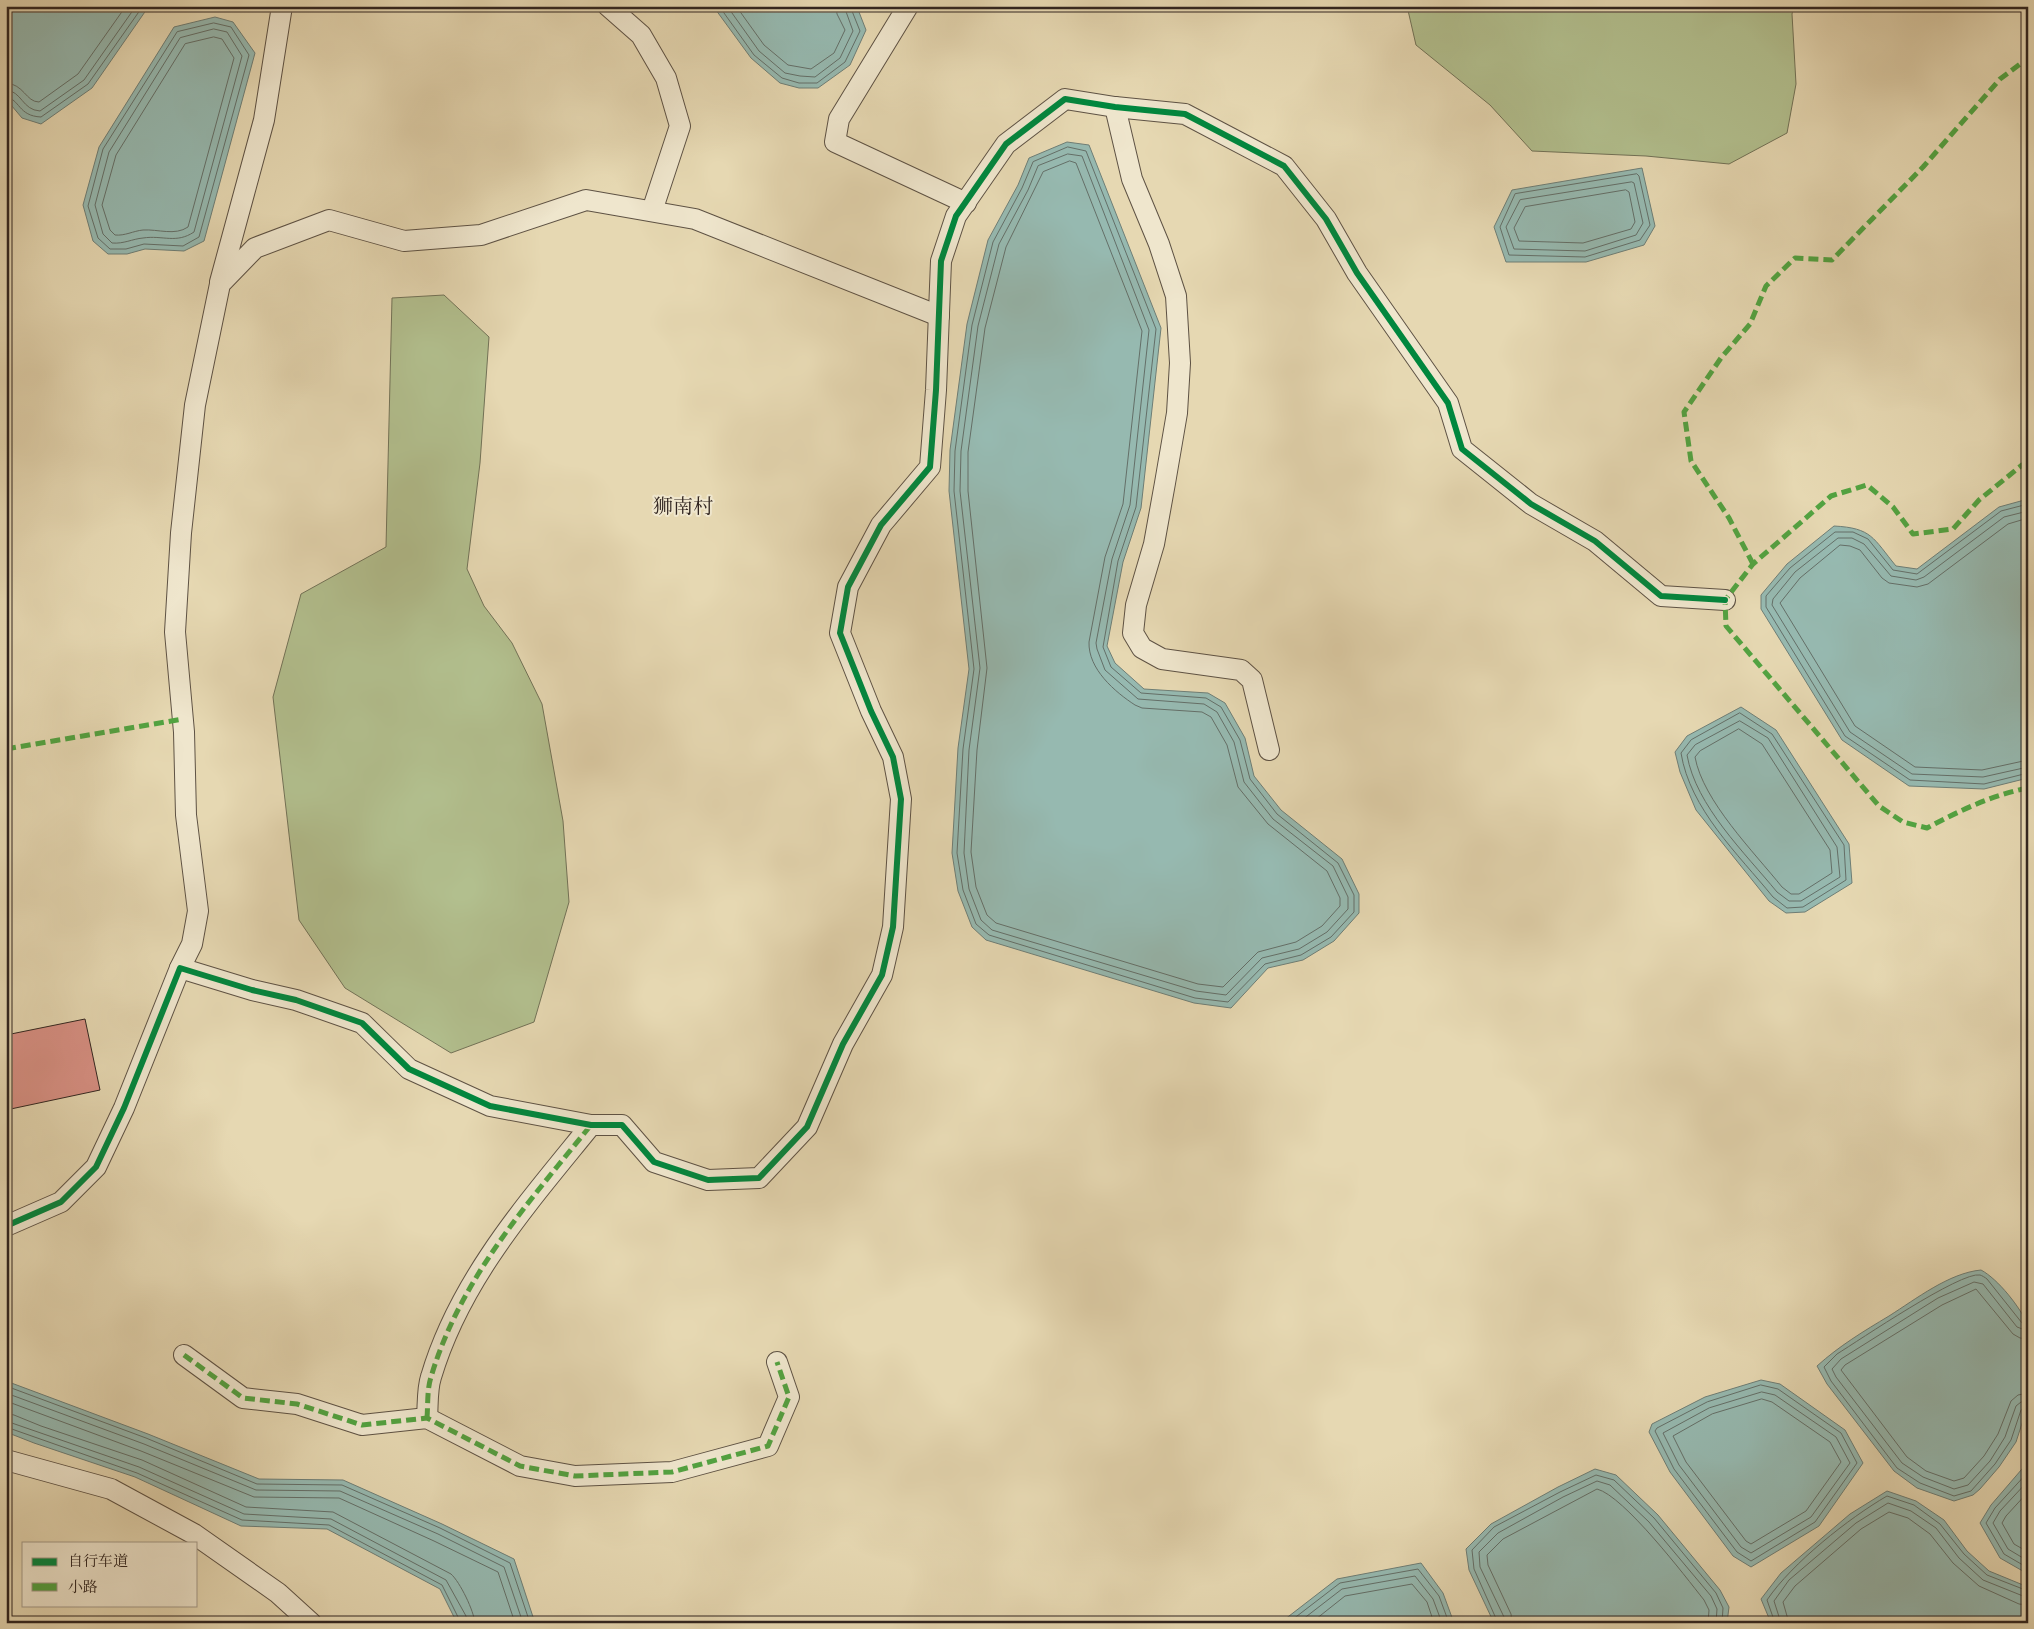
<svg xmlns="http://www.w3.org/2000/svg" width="2034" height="1629" viewBox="0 0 2034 1629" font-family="'IM FELL Great Primer','Noto Serif SC',serif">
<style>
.green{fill:#b2bf8e;stroke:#727257}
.water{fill:#96b9b0;stroke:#6e7e76}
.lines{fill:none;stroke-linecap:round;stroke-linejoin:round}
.shore{stroke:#646f68;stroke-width:1}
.building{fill:#d89084;stroke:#312520}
.street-casing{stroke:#5e5244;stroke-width:22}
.street{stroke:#efe6cd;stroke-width:20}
.quiet{stroke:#52a341;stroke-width:5;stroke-dasharray:10 5;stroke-linecap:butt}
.cycleway-casing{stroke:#efe6cd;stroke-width:9}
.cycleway{stroke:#00873e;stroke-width:6}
.labels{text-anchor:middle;stroke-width:4;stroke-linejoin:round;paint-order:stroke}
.quarter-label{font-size:20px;fill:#312520;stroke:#efe6cd}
</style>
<rect width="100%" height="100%" fill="#e6d8b2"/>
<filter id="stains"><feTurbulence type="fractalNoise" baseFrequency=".004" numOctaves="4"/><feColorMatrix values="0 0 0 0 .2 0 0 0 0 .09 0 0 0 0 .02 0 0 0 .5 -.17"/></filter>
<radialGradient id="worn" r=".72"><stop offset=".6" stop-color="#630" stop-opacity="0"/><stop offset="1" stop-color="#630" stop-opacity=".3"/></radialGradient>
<g class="green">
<path d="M1407,6H1794L1792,14L1796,84L1787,133L1729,164L1646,156L1532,151L1490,105L1416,45Z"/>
<path d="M444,295L489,337L480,463L467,569L484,606L512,643L542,704L563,821L569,902L534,1022L451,1053L345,988L299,920L273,697L301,594L386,547L392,298Z"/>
</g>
<g class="water">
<path d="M6,6H149L92,88L41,124L22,118L6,99Z"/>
<path d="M713,6H853L859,12L866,30L850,65L818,88H799L780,83L751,58Z"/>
<path d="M215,17L233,22L255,53L204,241L184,251L145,249L127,254H108L93,241L83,205L99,147L174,27Z"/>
<path d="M1067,142L1089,145L1161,328L1141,508L1123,562L1107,646L1115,663L1144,689L1208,693L1225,703L1245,738L1254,776L1281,810L1342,859L1359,894V913L1334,941L1303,960L1268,968L1231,1008L1194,1003L986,940L972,927L958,891L952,853L958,748L969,669L949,491L950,450L967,324L988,240L1018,185L1029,158Z"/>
<path d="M1642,168L1655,226L1644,245L1586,262H1506L1494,227L1512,190Z"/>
<path d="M2028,499V778L1984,789L1909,786L1842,740L1761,609V595L1787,564L1834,526C1872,528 1873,538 1896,566L1917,569L1999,507Z"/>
<path d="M1741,707L1776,730L1849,844L1852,883L1805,912L1786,913L1769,901L1696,810L1680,772L1675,752L1687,736Z"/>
<path d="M2028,1216V1263C2022,1247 2019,1231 2028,1216Z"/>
<path d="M1981,1270C1998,1279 2020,1307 2028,1325V1405L2016,1442L1999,1467L1980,1489L1973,1495L1954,1501L1917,1488L1894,1471L1827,1384L1817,1366C1839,1346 1864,1331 1889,1316C1916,1299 1949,1273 1981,1270Z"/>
<path d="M1761,1380L1780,1384L1845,1430L1863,1463L1819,1526L1751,1567L1733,1556L1670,1472L1649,1432L1652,1424L1705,1397Z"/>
<path d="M6,1381L148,1434L259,1479L343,1480L442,1524L514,1559L535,1623H457L440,1589L327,1529L241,1526L135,1477L34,1443L6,1432Z"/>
<path d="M2028,1462V1574L2000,1558L1980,1523L1991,1505Z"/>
<path d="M1595,1469L1616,1475L1658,1515L1720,1590L1729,1607L1727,1623H1494L1469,1570L1466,1549L1491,1524L1558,1487Z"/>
<path d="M1887,1491L1916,1501L1944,1520L1967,1551L1989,1571L2028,1587V1623H1771L1761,1599L1781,1573L1850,1514Z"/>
<path d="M1421,1563L1443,1593L1454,1623H1280L1337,1579Z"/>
</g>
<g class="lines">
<g class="shore">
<path d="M719,6L754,55L782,78L799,83H817L845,62L860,31L850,6"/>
<path d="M727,6L759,51L785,73L800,76L815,77L840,58L853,31L844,6"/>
<path d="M736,6L764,45L788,65L811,69L834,53L845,30L837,14L836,6"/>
<path d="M214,23L231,27L249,55L199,237L183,246L144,244L126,249H110L98,238L88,206L103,149L177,32Z"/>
<path d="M214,29L227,32L242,56L194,232C176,244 163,235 143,238C132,239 124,244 112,243L103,234L95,205L109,152L180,38Z"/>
<path d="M214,37L222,39L234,58L188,227C175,236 158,229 143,230C133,231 125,236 115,235L110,230L102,205L116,155L185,44Z"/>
<path d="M6,83C24,84 26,102 39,102L78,74L126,6"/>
<path d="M6,90C22,91 22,110 40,111L84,80L136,6"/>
<path d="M6,97C20,99 18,116 41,117L88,84L143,6"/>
<path d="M1068,147L1086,151L1156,329L1136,507L1118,561L1103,647L1111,667L1141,693L1206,698L1221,707L1240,740L1250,779L1277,814L1338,863L1354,895V912L1331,937L1301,955L1265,964L1228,1002L1195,998L989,935L976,924L963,890L957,853L963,749L974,669L954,491L955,451L972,325L993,242L1022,188L1033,162Z"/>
<path d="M1068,154L1082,156L1149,330L1130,505L1112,559L1096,643L1097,649L1105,670L1138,699L1204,704L1217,712L1234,742L1244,782L1273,819L1333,866L1348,897V909L1327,932L1299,949L1262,958L1226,995L1196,991L992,930L981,920L969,889L964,853L969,750L980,668L960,491L961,451L978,326L999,244L1028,190L1038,166Z"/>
<path d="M1070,161L1076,163L1142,331L1123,504L1105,557L1089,642C1088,669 1115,692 1135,705L1142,708L1202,712L1211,717L1227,745L1238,787L1268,824L1327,871L1340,898V906L1322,926L1296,942L1258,952L1223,987L1198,984L996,923L987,915L976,887L971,852L977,750L987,668L968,491V452L985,328L1006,247L1043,172Z"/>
<path d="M1637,174L1639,176L1650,225L1640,240L1585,257L1509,255L1500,227L1515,194Z"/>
<path d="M1632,182L1634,183L1643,223L1636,235L1585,251L1514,249L1506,227L1520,200Z"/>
<path d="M1626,190L1629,192L1635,222L1631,229L1583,243L1519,241L1514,228L1525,207Z"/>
<path d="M2028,504L2001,511L1917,574L1893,570L1868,539L1853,532H1835L1790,568L1766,596V607L1845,736L1910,780L1984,784L2028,773"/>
<path d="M2028,511L2004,517L1924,577L1916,580L1891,576L1864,544L1852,538H1838L1795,572L1773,599L1772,605L1850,732L1912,774L1983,777L2028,767"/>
<path d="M2028,518L2008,524L1928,584L1917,587L1889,583L1882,578L1860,550L1850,546L1840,545L1800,578L1780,603L1855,726L1915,767L1982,770L2028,760"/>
<path d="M1740,713L1772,734L1844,845L1846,880L1803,907L1787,908L1773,897C1738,854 1690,809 1681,753L1691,740Z"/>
<path d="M1740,721L1768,738L1837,847L1840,877L1801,901H1789L1777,892C1745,853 1696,806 1687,755L1695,745Z"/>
<path d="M1739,729L1762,744L1830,850L1832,873L1799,894H1791L1782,887C1754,852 1703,801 1695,757L1700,751Z"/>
<path d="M2028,1325L2022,1323L1987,1279C1986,1278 1981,1275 1980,1275C1961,1271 1858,1341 1837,1354L1824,1367L1831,1381L1897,1468L1920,1483L1954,1496L1971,1491L1995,1464L2011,1440L2021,1410L2028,1407"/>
<path d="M2028,1331L2017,1327L1983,1284L1974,1282L1938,1298L1841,1359L1832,1369L1836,1377L1902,1463L1923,1477L1954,1489L1968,1485L1990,1461L2005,1437L2016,1406L2021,1402L2028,1401"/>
<path d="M2028,1339L2020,1338L2013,1334L1976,1289L1942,1305L1845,1365L1841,1370L1907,1457L1926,1471L1954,1481L1964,1478L1984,1456L1998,1434L2011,1401L2018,1395L2028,1393"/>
<path d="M1761,1385L1778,1389L1841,1433L1857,1463L1815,1522L1751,1561L1737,1552L1674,1469L1655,1431L1657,1428L1707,1402Z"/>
<path d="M6,1386L146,1438L257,1484L342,1485L440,1528L510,1563L530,1623"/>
<path d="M1762,1392L1775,1395L1836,1437L1850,1463L1811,1517L1751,1553L1741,1547L1679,1465L1663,1433L1709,1408Z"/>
<path d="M6,1393L144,1444L256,1490L340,1491L438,1534L504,1567L523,1623"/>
<path d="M1762,1399L1772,1402L1830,1442L1841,1462L1806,1511L1751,1544L1746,1541L1686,1462L1673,1436L1712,1414Z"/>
<path d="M6,1401L141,1451L254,1497L339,1498L434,1541L498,1572L515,1623"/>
<path d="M6,1413L14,1415L41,1426L142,1460L246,1507L333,1512L451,1574C460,1582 474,1611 475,1623"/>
<path d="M6,1421L139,1467L244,1514L331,1519L446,1580L466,1616L467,1623"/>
<path d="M6,1427L137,1473L242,1520L329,1525L442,1585L461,1623"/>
<path d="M2028,1472L1995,1508L1986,1523L2004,1554L2028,1568"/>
<path d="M2028,1481L2000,1511L1993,1523L2008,1549L2028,1561"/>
<path d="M2028,1492L2006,1516L2002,1523L2014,1544L2028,1552"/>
<path d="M1288,1623L1340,1583L1418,1569L1439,1596L1449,1623"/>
<path d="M1298,1623L1342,1589L1415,1576L1433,1599L1442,1623"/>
<path d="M1311,1623L1345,1596L1412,1584L1427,1602L1434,1623"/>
<path d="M1498,1623L1474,1569L1472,1550L1494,1527L1560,1492L1596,1475L1614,1480L1654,1518L1716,1593L1723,1608L1722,1623"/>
<path d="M1504,1623V1617L1480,1567L1479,1552L1498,1533L1563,1497L1597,1481L1610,1485L1649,1522L1711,1596L1717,1609L1716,1623"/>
<path d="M1512,1623L1511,1614L1488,1565L1487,1555L1503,1539L1597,1489C1624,1496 1685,1576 1704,1600L1709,1610L1708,1623"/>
<path d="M1775,1623L1767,1600C1792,1563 1849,1518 1887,1496L1914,1505L1940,1524L1964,1554L1987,1575L2028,1591"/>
<path d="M1781,1623L1774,1601L1789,1580L1856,1523L1888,1503L1911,1511L1936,1528L1959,1558L1983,1580L2028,1598"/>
<path d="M1789,1623L1783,1602L1795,1586L1861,1529L1889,1512L1908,1518L1930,1534L1953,1563L1979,1586L2019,1604L2028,1605"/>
</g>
</g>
<path class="building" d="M85,1019L100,1090L6,1110V1035Z"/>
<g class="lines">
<defs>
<g id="street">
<path d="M608,6L641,35L666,78L680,126L652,211"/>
<path d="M908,6L839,119L835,142L966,203"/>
<path d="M1115,107L1132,179L1159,244L1176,296L1180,363L1177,413L1165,483L1154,544L1136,605L1133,633L1142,648L1162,659L1241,670L1252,680L1269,750"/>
<path d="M220,282L264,120L282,6"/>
<path d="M180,968L192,944L198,911L186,815L184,732L175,632L181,533L195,405L220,284L255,248L329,220L404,241L481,235L586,200L695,219L939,316"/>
<path d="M6,1226L61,1202L96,1167L124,1108L180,968L252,990L296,1000L362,1023L409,1069L490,1106L591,1125H622L654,1162L708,1180L759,1178L807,1127L843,1044L882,975L893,927L901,799L893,757L871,711L840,633L848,587L881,525L930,467L936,390L941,261L956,216L1006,144L1065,99L1115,107L1185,114L1284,166L1326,219L1357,273L1448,403L1462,449L1531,504L1595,541L1661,596L1725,600"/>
<path d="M184,1355L243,1398L297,1404L362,1425L427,1418L520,1466L575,1476L672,1472L768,1446L789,1397L777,1362"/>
<path d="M427,1418C428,1405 427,1389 431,1377C460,1279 528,1203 591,1125"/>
<path d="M6,1460L111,1489L194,1534L278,1593L311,1623"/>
</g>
</defs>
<use href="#street" class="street-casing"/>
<use href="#street" class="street"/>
<g class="quiet">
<path d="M2028,464L2022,465L1979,500L1953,529L1913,534L1893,507L1867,485L1831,496L1753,564L1725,600L1726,626L1879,806L1903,822L1927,828C1959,811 1992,795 2028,788"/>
<path d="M1753,564L1729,518L1691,461L1684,412L1721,358L1750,324L1766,286L1795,258L1832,260L1923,167L2000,79L2028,58"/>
<path d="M6,749L183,719"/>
<path d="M184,1355L243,1398L297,1404L362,1425L427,1418L520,1466L575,1476L672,1472L768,1446L789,1397L777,1362"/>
<path d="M427,1418C428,1405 427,1389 431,1377C460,1279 528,1203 591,1125"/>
</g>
<defs>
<path id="cycleway" d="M6,1226L61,1202L96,1167L124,1108L180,968L252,990L296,1000L362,1023L409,1069L490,1106L591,1125H622L654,1162L708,1180L759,1178L807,1127L843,1044L882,975L893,927L901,799L893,757L871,711L840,633L848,587L881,525L930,467L936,390L941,261L956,216L1006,144L1065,99L1115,107L1185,114L1284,166L1326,219L1357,273L1448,403L1462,449L1531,504L1595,541L1661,596L1725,600"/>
</defs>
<use href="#cycleway" class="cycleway-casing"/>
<use href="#cycleway" class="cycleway"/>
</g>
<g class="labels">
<g class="quarter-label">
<text x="683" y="513">狮南村</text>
</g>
</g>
<rect width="2034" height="1629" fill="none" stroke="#e6d8b2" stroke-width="25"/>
<rect x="8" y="8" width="2019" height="1614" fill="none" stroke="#312520" stroke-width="2.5"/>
<rect x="12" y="12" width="2009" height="1604" fill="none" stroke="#312520"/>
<rect x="22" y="1542" width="175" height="65" fill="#efe6cd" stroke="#a39988"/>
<rect x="32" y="1558" width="25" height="8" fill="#00873e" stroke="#a39988"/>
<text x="68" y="1566" font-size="15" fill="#312520">自行车道</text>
<rect x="32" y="1583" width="25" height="8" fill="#52a341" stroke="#a39988"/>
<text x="68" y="1592" font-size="15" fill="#312520">小路</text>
<rect width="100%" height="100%" filter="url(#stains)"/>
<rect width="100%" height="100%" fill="url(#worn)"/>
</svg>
